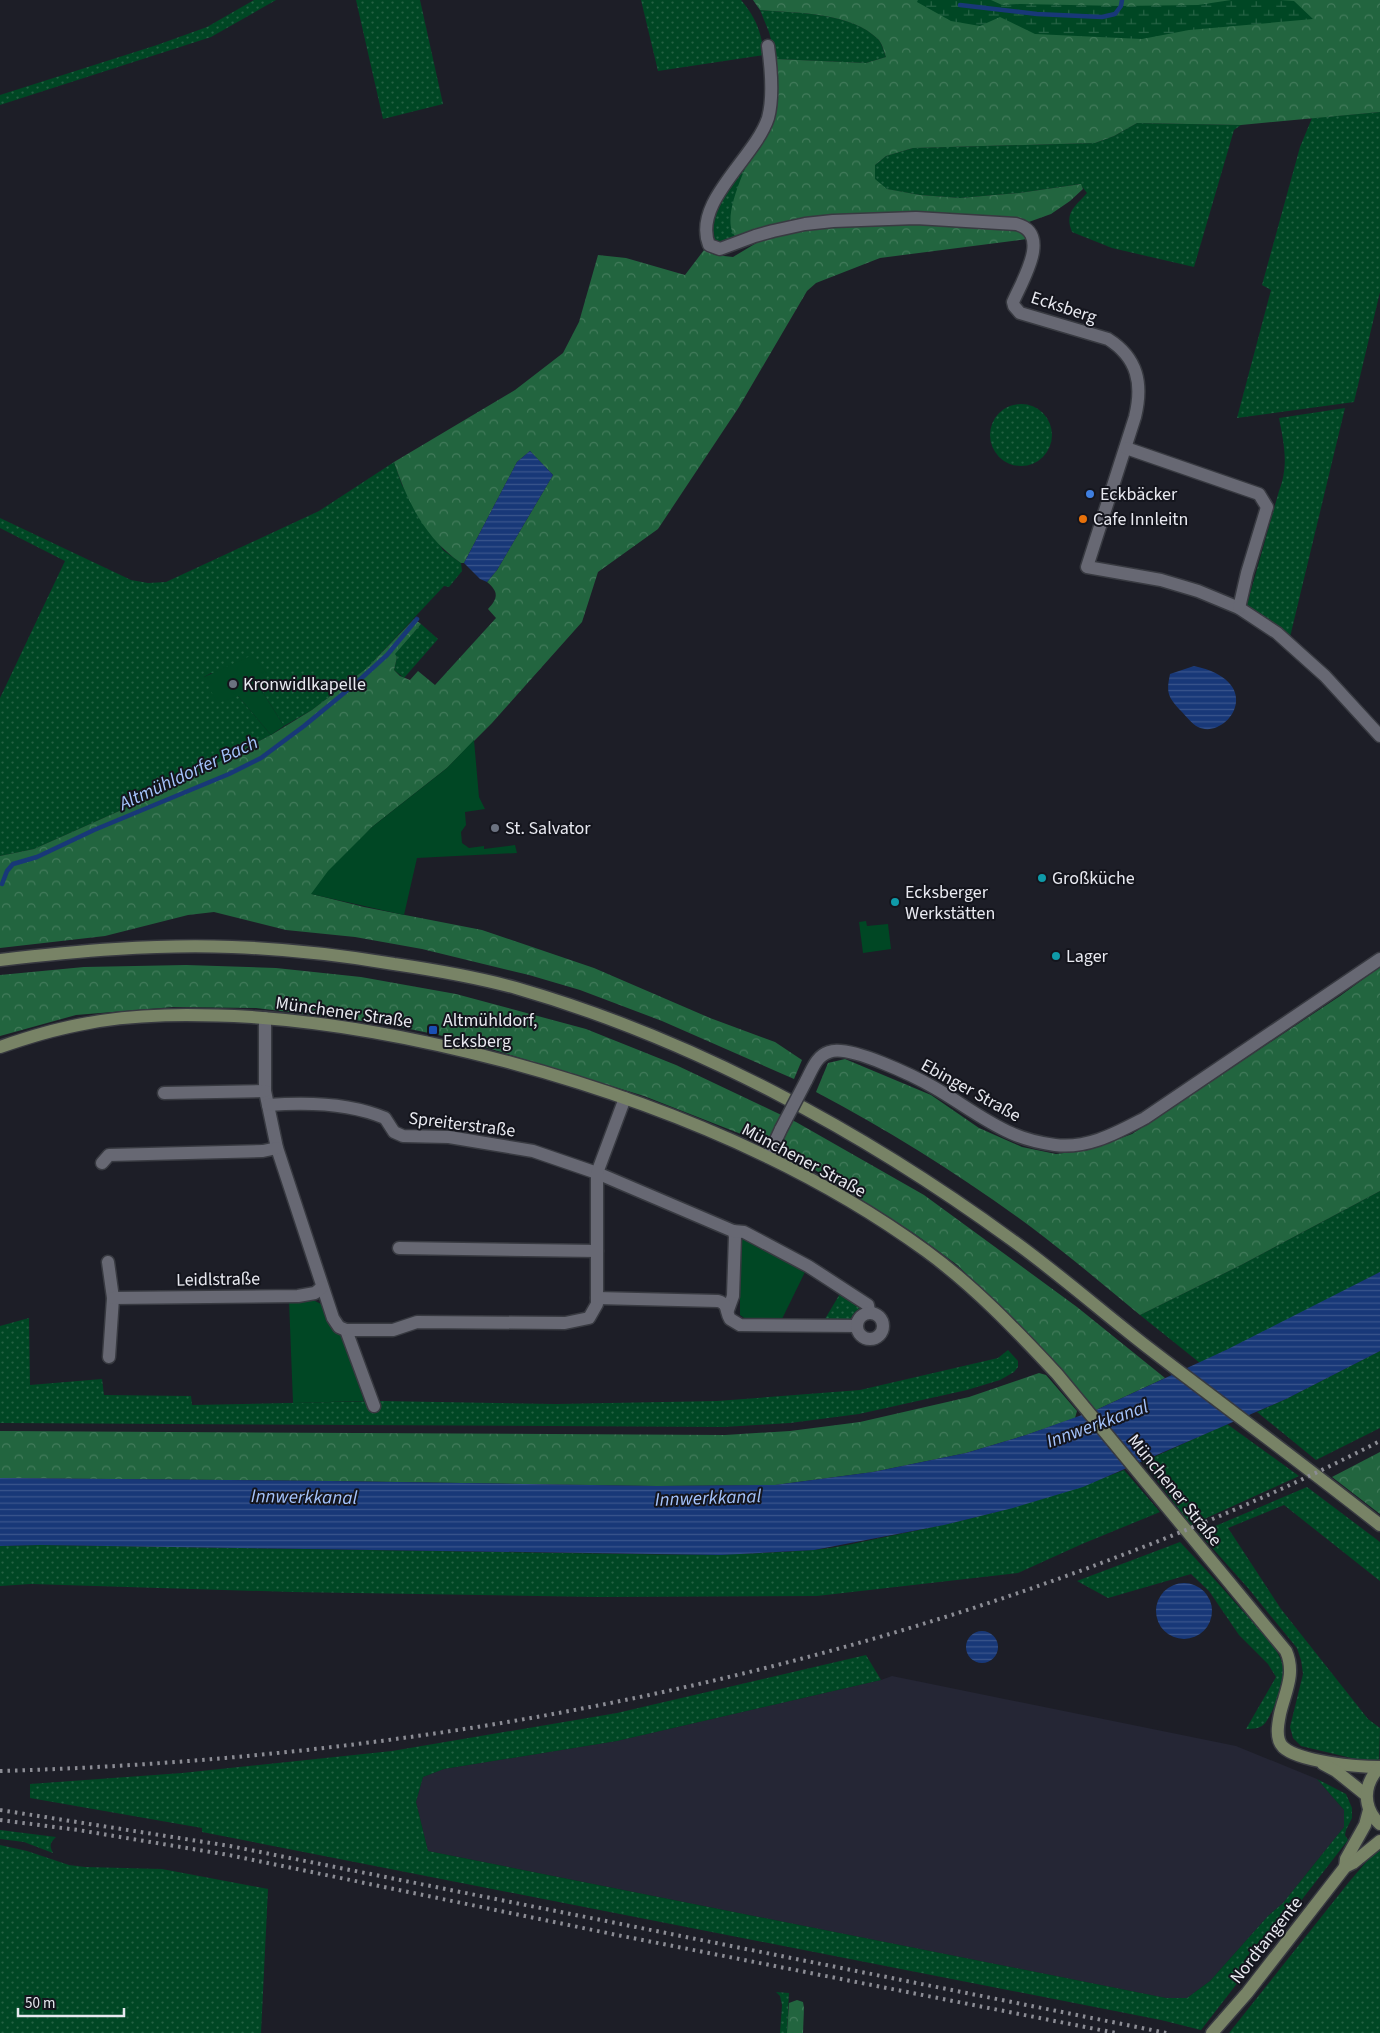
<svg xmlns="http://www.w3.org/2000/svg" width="1380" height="2033" viewBox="0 0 1380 2033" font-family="'Source Sans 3',sans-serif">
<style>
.built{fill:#252635}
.grass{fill:url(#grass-dots)}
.forest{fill:url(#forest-crowns)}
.wetland{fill:url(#wetland-marsh)}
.green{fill:#004724}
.water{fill:url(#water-rules)}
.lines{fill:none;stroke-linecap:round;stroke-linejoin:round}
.stream{stroke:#183878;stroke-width:4.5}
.street-casing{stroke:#383a41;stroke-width:15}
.secondary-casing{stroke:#383a41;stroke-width:15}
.street{stroke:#676873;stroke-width:12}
.secondary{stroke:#788366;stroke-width:12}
.rail{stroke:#8c8d95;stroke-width:4;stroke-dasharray:2.5 5;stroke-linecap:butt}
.street-bridge-casing{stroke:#383a41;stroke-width:15;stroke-linecap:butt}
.street-bridge{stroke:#676873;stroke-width:12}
.shop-dot{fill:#3f7fe0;stroke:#14151d;stroke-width:2}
.food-dot{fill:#e8710a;stroke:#14151d;stroke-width:2}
.worship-dot{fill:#6b7280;stroke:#14151d;stroke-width:2}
.culture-dot{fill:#0f9aa8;stroke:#14151d;stroke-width:2}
.transit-dot{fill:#1a4fb4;stroke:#14151d;stroke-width:2}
.labels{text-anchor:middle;stroke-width:4;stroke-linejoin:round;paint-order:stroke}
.street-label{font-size:18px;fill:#e8e9f0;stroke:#14151d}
.poi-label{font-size:18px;fill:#e8e9f0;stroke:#14151d;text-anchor:start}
.water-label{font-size:19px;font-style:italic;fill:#a5c4fd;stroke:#14151d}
</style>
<defs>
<pattern id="grass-dots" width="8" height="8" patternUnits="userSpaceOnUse" patternTransform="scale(1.25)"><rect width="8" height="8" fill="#004724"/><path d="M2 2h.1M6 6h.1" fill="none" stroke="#256244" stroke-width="1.8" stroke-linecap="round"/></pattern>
<pattern id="forest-crowns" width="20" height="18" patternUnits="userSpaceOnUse" patternTransform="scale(1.25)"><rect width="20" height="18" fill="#22653f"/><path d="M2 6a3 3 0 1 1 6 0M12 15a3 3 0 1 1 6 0" fill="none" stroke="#427b5b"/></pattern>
<pattern id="wetland-marsh" width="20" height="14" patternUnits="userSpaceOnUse" patternTransform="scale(1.25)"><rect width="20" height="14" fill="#004724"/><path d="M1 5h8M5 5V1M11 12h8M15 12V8" fill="none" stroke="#256244"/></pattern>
<pattern id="water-rules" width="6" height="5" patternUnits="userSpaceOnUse" patternTransform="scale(1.25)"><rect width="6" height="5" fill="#183878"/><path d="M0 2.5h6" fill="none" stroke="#3a558c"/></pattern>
</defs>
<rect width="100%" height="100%" fill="#1d1e27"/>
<path class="built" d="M892,1676L1236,1746L1317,1779L1344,1810V1827L1283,1903L1268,1916L1210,1981L1187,1998H1166L428,1851L416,1802L423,1777L444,1769L617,1741L881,1680Z"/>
<g class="grass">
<path d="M254,0H276L211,37L0,105V95L157,45L207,27Z"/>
<path d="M356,0H420L443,104L383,119Z"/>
<path d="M641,0H741C756,18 761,31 764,55L658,71Z"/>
<path d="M760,10C795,13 852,12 878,39C882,43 884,52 886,57L866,63L776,59L769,32Z"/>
<path d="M1380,112V292L1354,402L1237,418L1271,290L1262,285L1300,147L1312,118Z"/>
<path d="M1137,123L1241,125L1234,130L1194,267L1112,248L1072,232C1064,212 1075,207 1087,193L1080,184L1019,193L960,198L920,195L886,189L874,179L875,165L886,156L913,148L1095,143L1114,136Z"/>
<path d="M753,150L731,216L737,238L722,244L716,242C713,238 711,233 711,227C711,208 742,167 753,150Z"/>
<circle cx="1021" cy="435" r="31"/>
<path d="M1345,408L1290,637L1246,608L1279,491C1289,465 1284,444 1279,418Z"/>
<path d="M394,462L402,485L443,550L461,563L462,571L449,587L444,586L367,668L312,710L284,726L260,688L211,673L204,677L238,696L271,735L153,796L34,849L0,856V698L65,561L0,528V518L131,580L148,583L166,582L319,511Z"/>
<path d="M421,624L438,639L404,678L394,670L397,657L394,654Z"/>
<path d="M1380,1191V1272L1298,1315L1200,1363L1140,1315L1241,1265Z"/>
<path d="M841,1292L863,1306L855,1312L850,1319H825Z"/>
<path d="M29,1318L30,1385L102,1379L104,1395L191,1396L192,1405L381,1401L556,1404L717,1401L860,1390L998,1358L1008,1350L1018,1361V1367L1014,1372L1000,1380L967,1390L859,1414L790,1423L724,1427L0,1423V1326Z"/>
<path d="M1380,1351V1428L1316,1460L1257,1412L1286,1399Z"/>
<path d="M1227,1424L1299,1476L1191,1525L1143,1462Z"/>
<path d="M1124,1470L1160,1512L1082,1544L1018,1573L817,1596L597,1597L292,1592L31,1584L0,1586V1546L40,1545L630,1554C690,1555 751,1555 812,1550C838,1548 865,1541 890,1536C970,1520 1048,1501 1124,1470Z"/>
<path d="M1307,1487L1380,1542V1581L1284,1505L1228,1528L1281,1609L1368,1719L1380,1728L1379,1761L1368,1762L1301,1746L1293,1738L1290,1727L1303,1674L1301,1660L1297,1648L1248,1588L1199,1533Z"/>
<path d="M1180,1542C1200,1563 1220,1585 1239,1607C1254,1624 1276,1643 1283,1665C1287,1678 1278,1698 1273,1709C1265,1725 1264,1729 1246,1729L1276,1677L1268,1664L1239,1635L1209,1591L1191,1574L1108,1598L1077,1581Z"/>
<path d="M866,1655L881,1680L617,1741L444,1769L423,1777L416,1802L428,1851L1166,1998H1187L1210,1981L1268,1916L1283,1903L1344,1827V1810L1317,1779L1346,1794L1352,1808V1818L1346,1830L1345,1835L1348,1840L1201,2030L1161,2020L202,1832V1828L30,1798V1784L182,1773L392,1751L617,1713Z"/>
<path d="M0,1830L56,1837C50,1843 49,1845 53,1853L24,1842L0,1839Z"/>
<path d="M0,1845L27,1851L69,1865L85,1867L162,1869L268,1889L261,2033H0Z"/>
<path d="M1380,1849V2033H1229L1349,1882L1367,1861Z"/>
<path d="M776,1992L789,1993L787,2033H780L782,2005L780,1996Z"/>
</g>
<g class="forest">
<path d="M753,0H1380V112L1241,125L1137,123L1114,136L1095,143L913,148L886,156L875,165V179L887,189L920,195L960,198L1019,193L1081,184L1083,189L1070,201L1051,214L1026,223L916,214L737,238C713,219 762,137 770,113C775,99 774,75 776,59L866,63L886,57C884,51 882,43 878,39C851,12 796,13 760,10Z"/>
<path d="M896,222L1017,227L1027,239L880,258L816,283L807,291L739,407L658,529L598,572L582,622L492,723L447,768L372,827L312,894L364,907L482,930L594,968L710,1018L775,1042L802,1060L794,1079L662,1021L580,990L529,975L422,949L355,937L286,930L214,912L188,915L105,936L0,948V856L34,849L153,796L271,735L312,710L367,668L414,619L421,624L395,654L397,657L394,670L400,676L410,680L418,671L435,685L496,618L488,609C498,598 499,592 487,582L497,570L553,475L530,451L517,462L464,563H461C425,538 408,503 394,462L515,390L563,353L579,322L598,255L626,258L685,275L704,250L715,255L733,257L758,242L806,228Z"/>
<path d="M186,965L276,968L361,977L456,994L586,1029L676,1065L796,1122L924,1195L1077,1307L1165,1378L1096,1410L1020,1325L956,1264L915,1234L787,1152L644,1096L462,1040L386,1024L256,1008L173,1007L76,1015L0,1036V975L84,967Z"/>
<path d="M1380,967V1191L1241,1265L1140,1315C1104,1285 1068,1255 1031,1227C963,1177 890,1131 816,1092L828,1063L845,1059L931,1095L979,1128L1022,1147L1056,1154L1088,1150L1132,1134L1340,996Z"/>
<path d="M1039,1373L1046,1375L1077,1411L1075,1418L1026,1435L966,1453L873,1472L775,1485L657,1486L331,1481L0,1478V1431L725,1435L790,1431L860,1422L969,1397Z"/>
<path d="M1380,1452V1514L1332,1477Z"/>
<path d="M797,2000L803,2002L804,2008L803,2033H787L789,2003Z"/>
</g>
<path class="wetland" d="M918,0H991L1002,5L1020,4L1121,6L1198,5L1231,0H1280L1294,1L1313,19L1189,30L1142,39L1035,34L1000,17L980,26L951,21L917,2Z"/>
<g class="green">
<path d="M248,657H254L268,675L260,688L284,726L271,735L238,696L217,703L204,677Z"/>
<path d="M474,740L479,797L485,809L465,812L466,825L461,832L462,843L469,848L484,846V849L515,845L517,853L417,858L404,915L311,894L328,871L372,827L447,768Z"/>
<path d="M866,921L867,926L888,924L891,949L863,953L859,922Z"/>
<path d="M747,1238L806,1270L781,1321L747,1320L740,1315V1239Z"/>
<path d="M289,1301H315L323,1305C327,1317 328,1328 342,1333L364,1401L293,1403Z"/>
</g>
<g class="water">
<path d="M530,451L553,475L497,570L487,582L480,579L464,563L517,462Z"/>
<path d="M1194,666C1269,682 1227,741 1198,727C1192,724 1186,716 1181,711C1168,697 1166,693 1170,674Z"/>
<path d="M1380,1272V1351L1286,1399L1083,1487L1013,1508L944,1525L814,1550L721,1555L40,1545L0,1546V1478L331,1481L657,1486L775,1485L873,1472L966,1453L1026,1435L1096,1410L1226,1350Z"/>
<circle cx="1184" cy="1611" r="28"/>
<circle cx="982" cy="1647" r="16"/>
</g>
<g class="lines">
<g class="stream">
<path d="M960,5L1037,14L1102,17L1115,14L1121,6L1122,0"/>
<path d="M2,884L7,871L13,864L37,857L94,830L229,774L261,758L304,726L355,684L387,655L417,619"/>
</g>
<defs>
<g id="street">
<path d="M768,46C771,68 774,96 768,118C755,158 692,202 709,245L720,249L755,236L773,231L805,224L833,221L916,218L1016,224C1052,233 1023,279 1013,302L1014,306L1020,313L1108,339C1138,358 1143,384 1135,417L1087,567L1161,580L1198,591L1239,608L1277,633L1325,676L1380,736"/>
<path d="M1126,448L1259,494L1267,507L1247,573L1239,608"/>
<path d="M265,1018V1091L277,1148L333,1318L339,1327L346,1330L374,1406"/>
<path d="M806,1081C812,1070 816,1056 829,1052C849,1044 916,1077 935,1088C961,1103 984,1121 1011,1133C1024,1139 1041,1143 1055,1145C1088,1149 1116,1133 1145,1118L1380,959"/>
<path d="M164,1093L265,1091"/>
<path d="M268,1105C306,1102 350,1103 385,1118L394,1132L403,1136L449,1137L533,1151L597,1173L733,1231L735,1236L733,1296L728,1310"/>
<path d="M768,1157L781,1129"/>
<path d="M102,1163L109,1155L263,1151L277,1148"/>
<path d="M733,1231L744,1232L808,1266L868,1305L869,1312"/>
<path d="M399,1248L597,1251"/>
<path d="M108,1262L113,1298L109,1357"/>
<path d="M113,1298L298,1296L315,1293L322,1287"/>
<path d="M597,1298L718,1301C729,1304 725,1311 730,1319L740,1325L857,1326"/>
<circle cx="870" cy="1326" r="13"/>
<path d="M346,1330H393L417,1322L565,1323L589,1318L597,1304V1173L625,1098"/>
</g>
<g id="secondary">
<path d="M0,960C77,951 155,944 232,947C287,949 341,955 394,964C435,970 476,977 516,988C693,1039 864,1132 1012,1240C1058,1273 1101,1311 1146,1346C1224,1406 1303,1464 1380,1525"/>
<path d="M0,1047C26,1038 52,1030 78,1025C135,1013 195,1014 252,1017C338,1023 421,1039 504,1061C653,1101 801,1160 926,1251C974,1286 1016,1330 1057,1374L1286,1651C1296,1674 1285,1692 1280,1714C1278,1724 1275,1739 1283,1747C1299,1762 1358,1767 1380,1767"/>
<path d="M1323,1764L1336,1771L1366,1795"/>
<path d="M1380,1767C1363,1784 1362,1808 1380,1824"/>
<path d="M1345,1867L1346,1859L1365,1825L1369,1810"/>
<path d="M1212,2033L1247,1993L1345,1867L1353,1863L1380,1841"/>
</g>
</defs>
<use href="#street" class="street-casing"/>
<use href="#secondary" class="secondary-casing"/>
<use href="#street" class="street"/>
<use href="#secondary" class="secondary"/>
<g class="rail">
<path d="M0,1771C382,1760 760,1694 1117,1557C1207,1523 1295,1485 1380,1441"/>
<path d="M0,1810L230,1846L1167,2033"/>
<path d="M0,1820L78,1830L229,1855L617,1935L1116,2033"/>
</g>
<defs>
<path id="street-bridge" d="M781,1129L806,1081"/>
</defs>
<use href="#street-bridge" class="street-bridge-casing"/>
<use href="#street-bridge" class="street-bridge"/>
</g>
<circle class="shop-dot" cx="1090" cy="494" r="5"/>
<circle class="food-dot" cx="1083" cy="519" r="5"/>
<g class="worship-dot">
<circle cx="233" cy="684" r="5"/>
<circle cx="495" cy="828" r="5"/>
</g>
<g class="culture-dot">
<circle cx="1042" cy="878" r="5"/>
<circle cx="895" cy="902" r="5"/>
<circle cx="1056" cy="956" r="5"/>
</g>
<rect class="transit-dot" x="428" y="1025" width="10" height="10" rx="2.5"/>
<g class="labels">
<g class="street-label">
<text transform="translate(1064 307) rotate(18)" y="6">Ecksberg</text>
<text transform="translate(344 1012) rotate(8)" y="6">Münchener Straße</text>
<text transform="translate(971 1090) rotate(29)" y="6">Ebinger Straße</text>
<text transform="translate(462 1124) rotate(7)" y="6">Spreiterstraße</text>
<text transform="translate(804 1160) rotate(28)" y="6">Münchener Straße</text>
<text transform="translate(218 1279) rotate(-1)" y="6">Leidlstraße</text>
<text transform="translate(1175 1490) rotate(51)" y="6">Münchener Straße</text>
<text transform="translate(1266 1940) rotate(-52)" y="6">Nordtangente</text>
</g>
<g class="poi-label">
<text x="1100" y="500">Eckbäcker</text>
<text x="1093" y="525">Cafe Innleitn</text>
<text x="243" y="690">Kronwidlkapelle</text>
<text x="505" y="834">St. Salvator</text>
<text x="1052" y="884">Großküche</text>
<text x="905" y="898">Ecksberger<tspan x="905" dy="21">Werkstätten</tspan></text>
<text x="1066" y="962">Lager</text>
<text x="443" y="1026">Altmühldorf,<tspan x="443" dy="21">Ecksberg</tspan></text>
</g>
<g class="water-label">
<text transform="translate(188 772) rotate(-25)" y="7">Altmühldorfer Bach</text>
<text transform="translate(1097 1423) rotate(-20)" y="7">Innwerkkanal</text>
<text transform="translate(304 1496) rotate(1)" y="7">Innwerkkanal</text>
<text transform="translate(708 1497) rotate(-2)" y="7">Innwerkkanal</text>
</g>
</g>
<path d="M18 2008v8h106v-8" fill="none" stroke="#e8e9f0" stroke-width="2.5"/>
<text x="25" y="2008" font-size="15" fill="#e8e9f0" stroke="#14151d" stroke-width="4" paint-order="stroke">50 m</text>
</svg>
